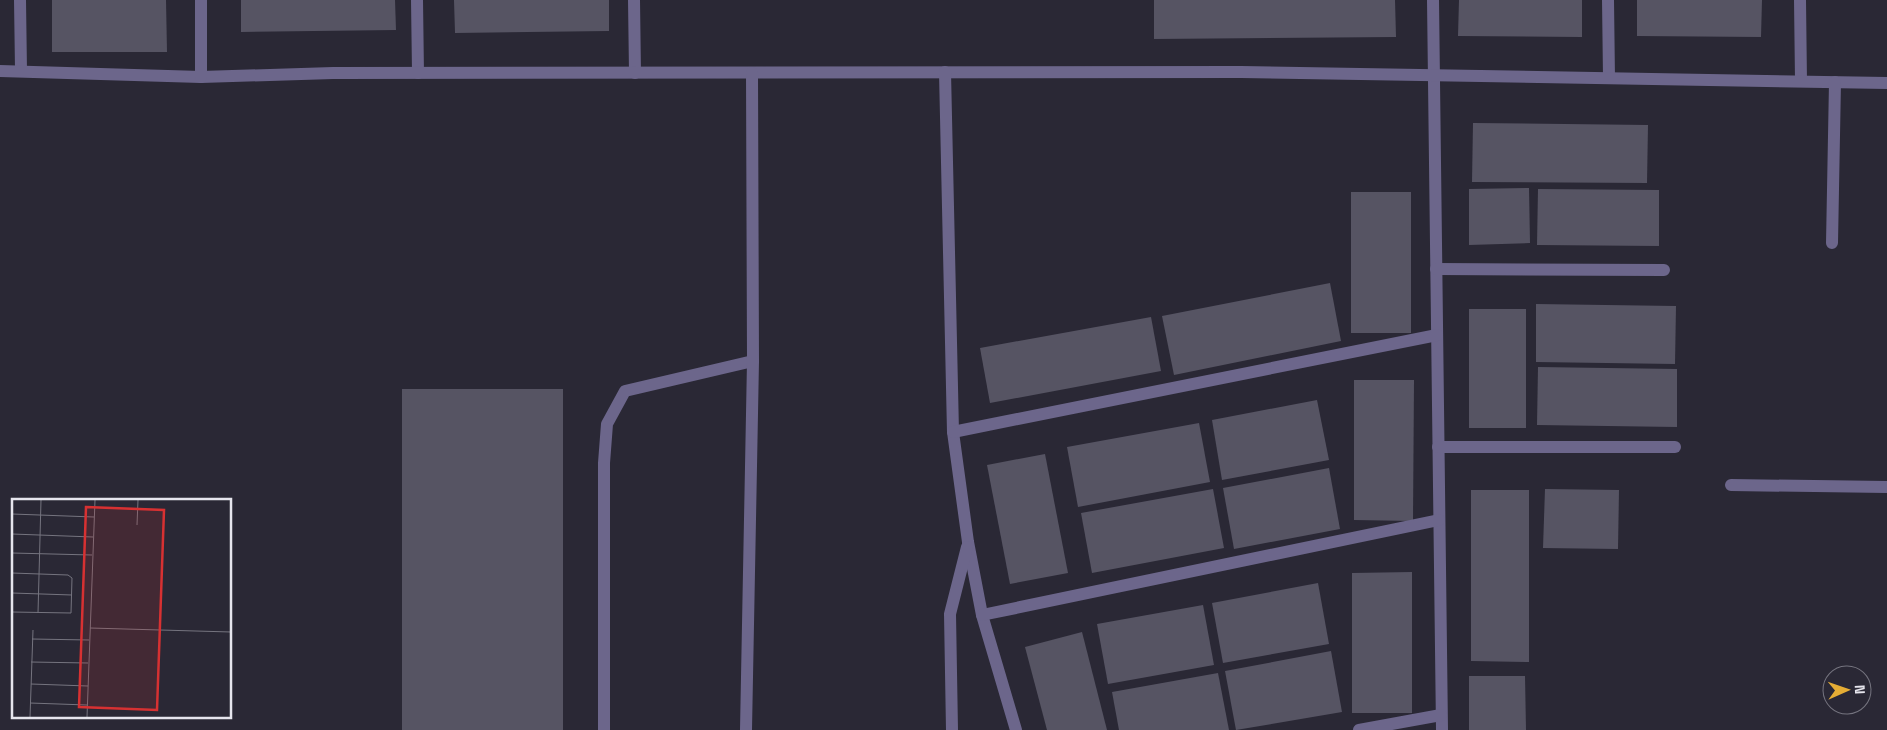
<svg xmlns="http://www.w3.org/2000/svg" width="1887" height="730" viewBox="0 0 1887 730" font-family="'Space Grotesk',sans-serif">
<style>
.building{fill:#565463}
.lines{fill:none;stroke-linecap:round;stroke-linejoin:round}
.minor{stroke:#6c668b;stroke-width:12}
.inset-road{fill:none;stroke:#75747f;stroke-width:1}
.view{fill:#d73132;fill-opacity:0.15;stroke:#d73132;stroke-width:2.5}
.inset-edge{fill:none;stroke:#e6e5ed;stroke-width:2.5}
</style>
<rect width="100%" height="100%" fill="#2a2835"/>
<g class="building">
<path d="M52,0H166L167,52H52Z"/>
<path d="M241,0H395L396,30L241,32Z"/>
<path d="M454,0H609V31L455,33Z"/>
<path d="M1154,0H1395L1396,37L1154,39Z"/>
<path d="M1459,0H1582V37L1458,36Z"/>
<path d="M1637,0H1762L1761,37L1637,36Z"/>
<path d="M1473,123L1648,125L1647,183L1472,182Z"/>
<path d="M1529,188L1530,243L1469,245V189Z"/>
<path d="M1538,189L1659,190V246L1537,245Z"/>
<rect x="1351" y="192" width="60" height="141"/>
<path d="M1330,283L1341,341L1174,375L1162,316Z"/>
<path d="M1536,304L1676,306L1675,364L1536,362Z"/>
<rect x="1469" y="309" width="57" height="119"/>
<path d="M1151,317L1161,371L990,403L980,348Z"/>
<path d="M1538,367L1677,369V427L1537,425Z"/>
<path d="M1354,380H1414L1413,521L1354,520Z"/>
<rect x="402" y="389" width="161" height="341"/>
<path d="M1317,400L1329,460L1222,480L1212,420Z"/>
<path d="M1199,423L1210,482L1078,507L1067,447Z"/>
<path d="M1045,454L1068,573L1010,584L987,465Z"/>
<path d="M1329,468L1340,529L1234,549L1223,488Z"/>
<path d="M1213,489L1224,548L1092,573L1081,513Z"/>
<path d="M1545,489L1619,490L1618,549L1543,548Z"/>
<path d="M1471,490H1529V662L1471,661Z"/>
<path d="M1412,572V713H1352V573Z"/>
<path d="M1318,583L1329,644L1223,663L1212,603Z"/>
<path d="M1203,605L1214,665L1108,684L1097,624Z"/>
<path d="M1082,632L1107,730H1047L1025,647Z"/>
<path d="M1331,651L1342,712L1236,730L1225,671Z"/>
<path d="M1218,673L1229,730H1119L1112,692Z"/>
<path d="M1469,676H1525L1526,730H1469Z"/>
</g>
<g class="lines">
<g class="minor">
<path d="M20,0L21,70"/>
<path d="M417,0L418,73"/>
<path d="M634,0L635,73"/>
<path d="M1433,0L1442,730"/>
<path d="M1608,0L1609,78"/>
<path d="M1800,0L1801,81"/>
<path d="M0,71L201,77L333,73L1241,72L1887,83"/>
<path d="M945,72L953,432L968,542L982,615L1016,730"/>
<path d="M201,77V0"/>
<path d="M1832,243L1835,82"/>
<path d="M1436,269L1664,270"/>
<path d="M953,432L1437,335"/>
<path d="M1438,447H1675"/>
<path d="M1731,485L1887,487"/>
<path d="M982,615L1439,520"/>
<path d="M604,730V463L607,424L625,391L753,361"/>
<path d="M746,730L753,361L752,73"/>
<path d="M952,730L950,614L967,547"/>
<path d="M1359,730L1441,715"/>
</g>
</g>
<g transform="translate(12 499)">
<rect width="219" height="219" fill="#2a2835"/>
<path class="inset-road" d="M0,15L82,18M125,26L126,1M0,35L81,38M0,54L80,56M0,74L56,76L60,79L59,114L0,113M0,94L60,96M26,114L29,1M78,129L219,133M20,140L77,141M19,163L76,164M19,185L76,187M18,204L75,206M18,218L21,131M75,218L83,1"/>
<path class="view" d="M74,8L152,11L145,211L67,208Z"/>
<rect width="219" height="219" class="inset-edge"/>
</g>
<g transform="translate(1847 690) rotate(88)"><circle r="24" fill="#2a2835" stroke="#75747f"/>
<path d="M0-4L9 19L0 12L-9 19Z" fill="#e5ad35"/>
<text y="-8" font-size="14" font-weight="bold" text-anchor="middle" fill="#e6e5ed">N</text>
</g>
</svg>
